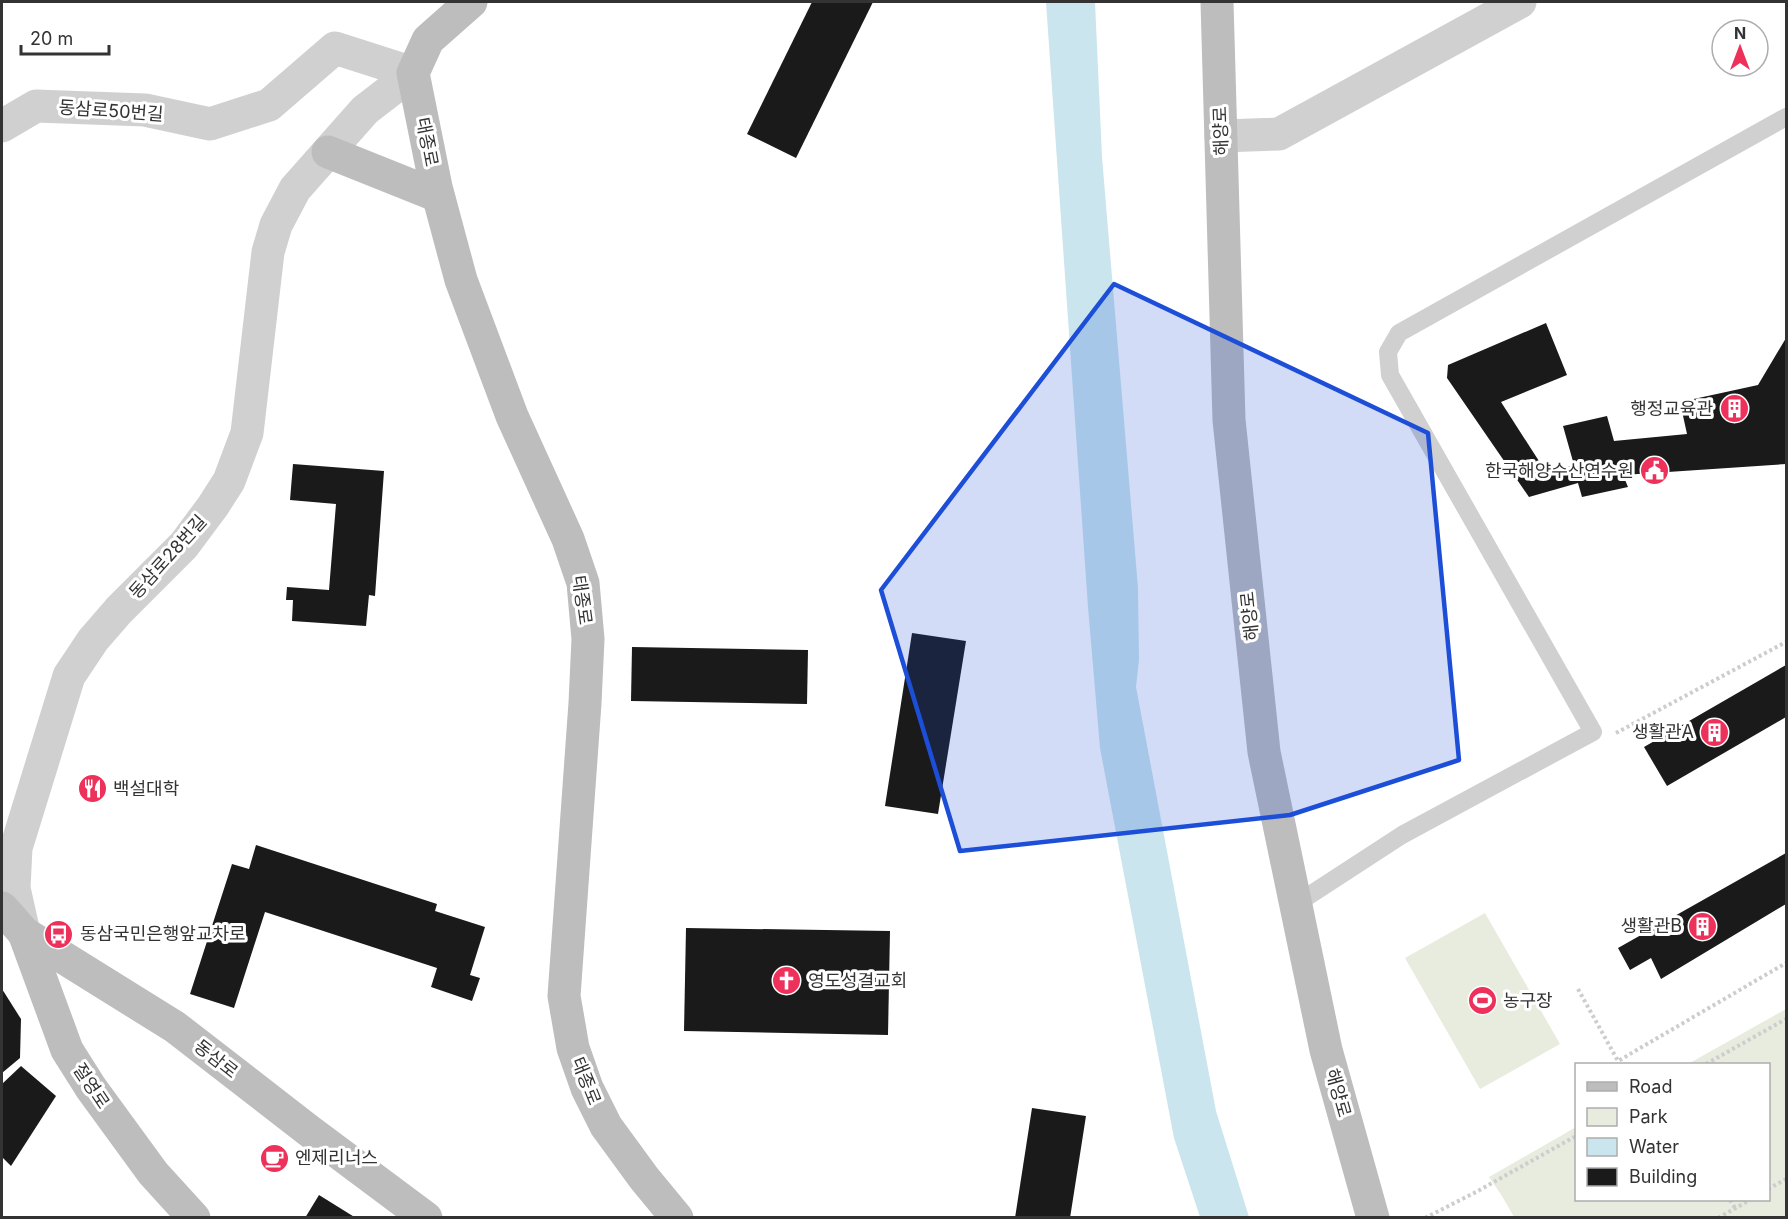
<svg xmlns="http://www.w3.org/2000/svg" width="1788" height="1219" viewBox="0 0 1788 1219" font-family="Inter,'Noto Sans KR',sans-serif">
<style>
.green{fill:#e8ecde}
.water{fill:#cae5ed}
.building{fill:#1a1a1a}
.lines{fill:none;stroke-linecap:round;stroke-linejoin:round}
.path{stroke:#cdcdcd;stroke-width:4;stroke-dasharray:3 3;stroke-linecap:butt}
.lane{stroke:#d0d0d0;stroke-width:18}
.street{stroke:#d0d0d0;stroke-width:33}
.secondary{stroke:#bdbdbd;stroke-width:33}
.marked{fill:#1d4ed8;fill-opacity:0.2;stroke:#1d4ed8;stroke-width:4.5;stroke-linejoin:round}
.labels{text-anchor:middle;stroke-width:6;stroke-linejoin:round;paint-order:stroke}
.street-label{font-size:18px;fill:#333;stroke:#fff}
.poi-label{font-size:18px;fill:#333;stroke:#fff;text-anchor:start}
</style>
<rect width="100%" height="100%" fill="#fff"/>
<g class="green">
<path d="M1485,913L1560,1044L1480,1089L1405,958Z"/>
<path d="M1786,1009V1217H1514L1502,1196L1489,1177L1576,1127V1200H1768V1064H1688Z"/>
</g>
<path class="water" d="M1046,2H1095L1102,157L1138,588L1139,660L1136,687L1216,1111L1249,1217H1200L1174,1138L1100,748L1088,607Z"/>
<g class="building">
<path d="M812,2H873L796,158L747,134Z"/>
<path d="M1546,323L1567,375L1501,402L1546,472L1574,465L1563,426L1607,416L1614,441L1687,434L1680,402L1758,385L1786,338V464L1623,475L1628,487L1582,497L1578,483L1529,497L1447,378L1448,365Z"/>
<path d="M293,464L384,471L375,596L369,595L366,626L292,621L293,600H286L287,587L329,590L336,504L290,500Z"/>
<path d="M912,633L966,641L938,814L885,806Z"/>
<path d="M632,647L808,650L807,704L631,701Z"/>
<path d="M1786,665V717L1667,786L1644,747Z"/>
<path d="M256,845L437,904L435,911L485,927L470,975L480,978L472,1001L431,987L437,968L265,912L234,1008L190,994L232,864L249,869Z"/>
<path d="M1786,853V904L1661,979L1651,958L1630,970L1618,948Z"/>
<path d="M686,928L890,931L888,1035L684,1031Z"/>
<path d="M2,989L21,1019L20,1058L2,1073Z"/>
<path d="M21,1066L56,1096L11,1166L2,1157V1084Z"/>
<path d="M1032,1108L1086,1116L1070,1218H1015Z"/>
<path d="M319,1195L356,1218H305Z"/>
</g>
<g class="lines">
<g class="path">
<path d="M1616,733L1786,642"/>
<path d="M1578,989L1618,1061L1786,963"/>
<path d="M1706,1064L1786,1019"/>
<path d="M1768,1189L1786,1179"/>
<path d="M1730,1200L1735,1208"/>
<path d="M1425,1218L1476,1192L1576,1136"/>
<path d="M1718,1218L1750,1200"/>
</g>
<path class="lane" d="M1296,904L1402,835L1593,732L1390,375L1388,352L1399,333L1786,117"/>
<g class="street">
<path d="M2,126L36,106L145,110L210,124L269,105L335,48L413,73"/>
<path d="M1221,136L1279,134L1520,2"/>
<path d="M24,933L14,888L16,848L69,676L93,640L119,610L184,545L213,506L229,481L247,433L268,252L276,225L295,189L365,110L413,73"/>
</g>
<g class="secondary">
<path d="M471,2L428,40L413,73L436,187L461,280L512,416L568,539L583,583L588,639L585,703L564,996L573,1048L587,1088L606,1126L644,1178L677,1218"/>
<path d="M1217,2L1229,420L1264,752L1326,1050L1373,1218"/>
<path d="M328,152L438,196"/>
<path d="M2,908L24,933L175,1027L308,1130L426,1218"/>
<path d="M24,933L67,1050L91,1088L153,1173L194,1218"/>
</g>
</g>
<path class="marked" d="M1114,284L1428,433L1459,760L1290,815L960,851L881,590Z"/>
<defs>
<symbol id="building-disc" viewBox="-11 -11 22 22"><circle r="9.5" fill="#ed315a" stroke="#fff"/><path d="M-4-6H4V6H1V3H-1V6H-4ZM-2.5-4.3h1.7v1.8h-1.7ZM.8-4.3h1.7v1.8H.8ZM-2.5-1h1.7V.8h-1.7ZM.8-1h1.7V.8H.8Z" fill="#fff"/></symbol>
<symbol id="civic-disc" viewBox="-11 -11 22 22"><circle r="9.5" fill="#ed315a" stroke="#fff"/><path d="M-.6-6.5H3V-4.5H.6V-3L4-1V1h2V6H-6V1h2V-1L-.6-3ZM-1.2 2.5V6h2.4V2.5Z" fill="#fff"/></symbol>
<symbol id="restaurant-disc" viewBox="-11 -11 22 22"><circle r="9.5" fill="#ed315a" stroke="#fff"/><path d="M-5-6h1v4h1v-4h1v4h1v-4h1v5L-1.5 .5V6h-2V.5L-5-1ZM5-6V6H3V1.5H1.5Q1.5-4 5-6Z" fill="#fff"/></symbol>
<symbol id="bus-disc" viewBox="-11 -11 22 22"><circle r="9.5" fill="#ed315a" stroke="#fff"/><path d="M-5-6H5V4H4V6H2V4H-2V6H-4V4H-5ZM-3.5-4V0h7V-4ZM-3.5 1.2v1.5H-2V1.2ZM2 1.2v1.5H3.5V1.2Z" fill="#fff"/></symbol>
<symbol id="church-disc" viewBox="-11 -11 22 22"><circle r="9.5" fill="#ed315a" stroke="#fff"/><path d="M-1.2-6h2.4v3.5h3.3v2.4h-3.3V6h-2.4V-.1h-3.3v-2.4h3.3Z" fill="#fff"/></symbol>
<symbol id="stadium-disc" viewBox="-11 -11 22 22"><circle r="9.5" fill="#ed315a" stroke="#fff"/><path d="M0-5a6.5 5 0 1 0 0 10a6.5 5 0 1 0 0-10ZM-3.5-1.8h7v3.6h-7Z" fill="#fff"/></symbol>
<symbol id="cafe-disc" viewBox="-11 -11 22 22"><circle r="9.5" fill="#ed315a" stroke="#fff"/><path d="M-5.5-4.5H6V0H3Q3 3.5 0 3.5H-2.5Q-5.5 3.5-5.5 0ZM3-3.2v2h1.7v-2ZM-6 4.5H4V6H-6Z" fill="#fff"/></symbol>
</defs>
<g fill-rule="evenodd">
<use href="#building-disc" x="1718" y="392" width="33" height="33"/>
<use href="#civic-disc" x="1638" y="454" width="33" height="33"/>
<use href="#building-disc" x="1698" y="716" width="33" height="33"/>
<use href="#restaurant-disc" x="76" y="772" width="33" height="33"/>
<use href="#building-disc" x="1686" y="910" width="33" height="33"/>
<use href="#bus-disc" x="42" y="918" width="33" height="33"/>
<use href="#church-disc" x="770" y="964" width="33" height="33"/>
<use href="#stadium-disc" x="1466" y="984" width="33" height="33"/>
<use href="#cafe-disc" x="258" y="1142" width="33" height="33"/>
</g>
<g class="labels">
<g class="street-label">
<text transform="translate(111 111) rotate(4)" y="6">동삼로50번길</text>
<text transform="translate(1221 131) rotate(-92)" y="6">해양로</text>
<text transform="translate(427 142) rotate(79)" y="6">태종로</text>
<text transform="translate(168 557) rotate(-48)" y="6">동삼로28번길</text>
<text transform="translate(582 600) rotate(82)" y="6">태종로</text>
<text transform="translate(1250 616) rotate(-96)" y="6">해양로</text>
<text transform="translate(216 1059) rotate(38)" y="6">동삼로</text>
<text transform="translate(586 1081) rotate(68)" y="6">태종로</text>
<text transform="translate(91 1086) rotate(56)" y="6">절영로</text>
<text transform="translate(1338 1093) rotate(74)" y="6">해양로</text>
</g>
<g class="poi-label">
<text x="1713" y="415" text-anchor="end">행정교육관</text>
<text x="1634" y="477" text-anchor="end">한국해양수산연수원</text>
<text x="1694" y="738" text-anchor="end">생활관A</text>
<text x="113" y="795">백설대학</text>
<text x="1682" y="932" text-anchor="end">생활관B</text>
<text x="80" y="940">동삼국민은행앞교차로</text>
<text x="808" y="987">영도성결교회</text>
<text x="1503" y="1007">농구장</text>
<text x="295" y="1164">엔제리너스</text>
</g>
</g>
<rect width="1788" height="1219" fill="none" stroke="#333333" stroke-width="6"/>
<rect x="1575" y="1063" width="195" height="138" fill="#ffffff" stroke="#adadad" stroke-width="1.5"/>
<rect x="1587" y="1082" width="30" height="9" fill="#bdbdbd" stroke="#adadad" stroke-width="1.5"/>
<text x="1629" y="1093" font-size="18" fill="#333333">Road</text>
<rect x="1587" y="1108" width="30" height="18" fill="#e8ecde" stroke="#adadad" stroke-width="1.5"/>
<text x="1629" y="1123" font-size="18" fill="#333333">Park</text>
<rect x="1587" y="1138" width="30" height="18" fill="#cae5ed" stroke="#adadad" stroke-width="1.5"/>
<text x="1629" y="1153" font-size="18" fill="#333333">Water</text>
<rect x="1587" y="1168" width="30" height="18" fill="#1a1a1a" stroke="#adadad" stroke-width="1.5"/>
<text x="1629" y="1183" font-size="18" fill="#333333">Building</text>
<g transform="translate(1740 48)"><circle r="28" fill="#ffffff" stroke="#adadad" stroke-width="1.5"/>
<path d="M0-4.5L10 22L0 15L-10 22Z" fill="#ed315a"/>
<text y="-9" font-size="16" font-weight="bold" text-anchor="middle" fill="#333333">N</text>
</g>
<path d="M21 45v9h88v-9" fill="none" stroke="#333333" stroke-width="3"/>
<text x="30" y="45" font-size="18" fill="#333333" stroke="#ffffff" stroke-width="4.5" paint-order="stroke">20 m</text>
</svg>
